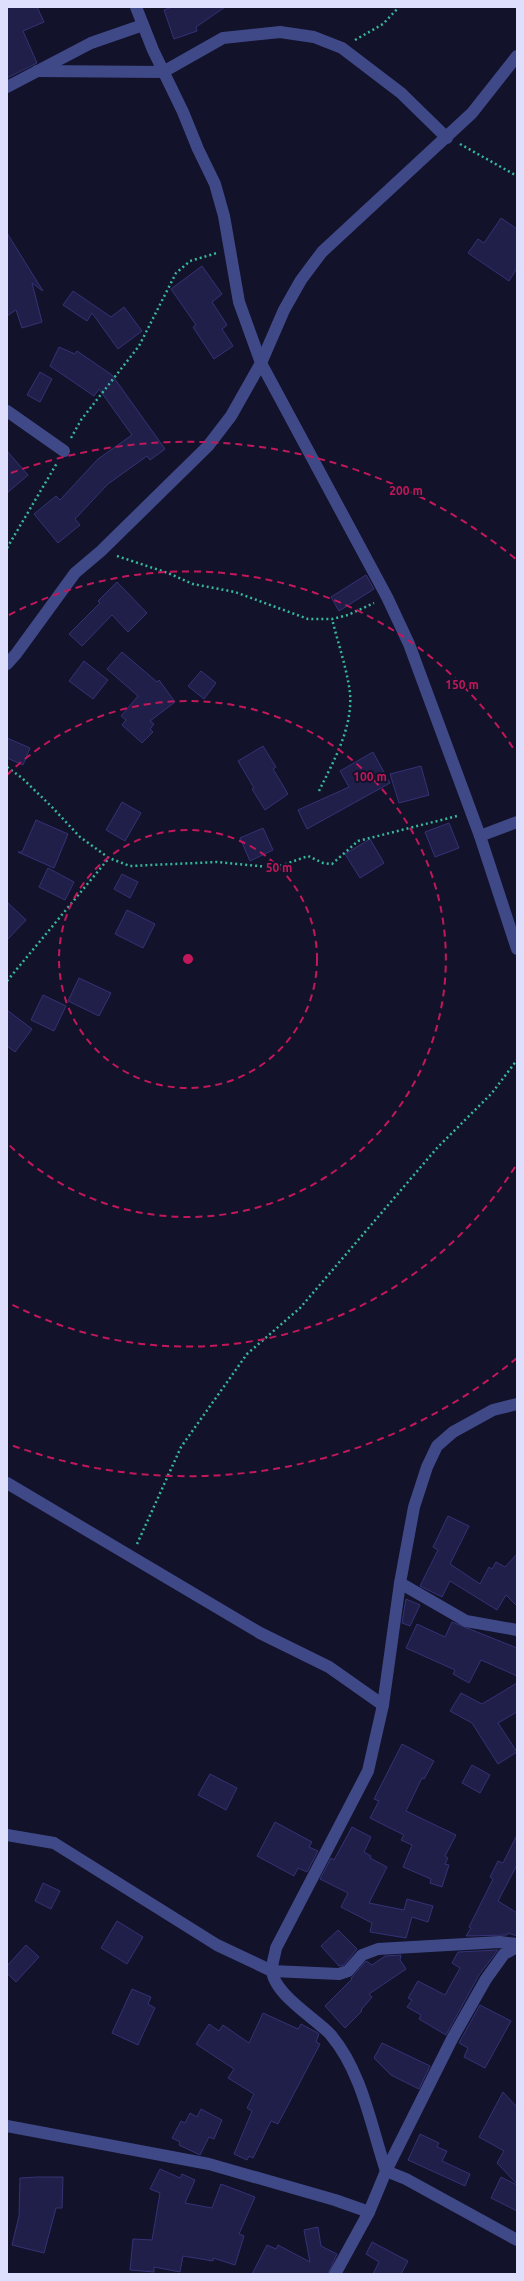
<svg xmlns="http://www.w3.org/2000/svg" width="524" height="2281" viewBox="0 0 524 2281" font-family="Ubuntu,sans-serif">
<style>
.building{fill:#201f4a;stroke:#343275}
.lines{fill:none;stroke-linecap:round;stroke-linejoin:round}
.path{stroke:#37b89a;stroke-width:2.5;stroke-dasharray:2 3;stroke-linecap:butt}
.minor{stroke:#404987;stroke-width:12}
.ring{fill:none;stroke:#c2185b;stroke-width:2;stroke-dasharray:7 5}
.centre{fill:#c2185b;stroke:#12122a;stroke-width:2}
.ring-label{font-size:12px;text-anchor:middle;font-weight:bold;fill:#c2185b;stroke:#12122a;stroke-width:4;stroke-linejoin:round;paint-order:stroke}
</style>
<rect width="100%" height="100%" fill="#12122a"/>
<g class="building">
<path d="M7,7H37L44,22L23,31L37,63L7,78Z"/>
<path d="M172,7H225L196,27L197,31L174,39L164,10Z"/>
<path d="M501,218L517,229V268L509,281L468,253L478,239L484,243Z"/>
<path d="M7,233L43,291L32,283L42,322L22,328L16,310L7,316Z"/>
<path d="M202,266L222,294L212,302L227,325L222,329L233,346L214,359L193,327L196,325L171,289Z"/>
<path d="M73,291L111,317L124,307L142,331L118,349L92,313L87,321L63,305Z"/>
<path d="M59,347L75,354L77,351L112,375L165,449L150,460L147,456L108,484L75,519L80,525L58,543L34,514L56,496L60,500L98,459L132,435L99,389L94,396L50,366Z"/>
<path d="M40,372L52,379L40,402L27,395Z"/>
<path d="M7,451L28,475L7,493Z"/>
<path d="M366,575L374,589L339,611L331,597Z"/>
<path d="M117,582L147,613L128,632L112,615L82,646L69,634L100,603L98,601Z"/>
<path d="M122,652L157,682L159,680L175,702L150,721L154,724L150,729L153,732L142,743L122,725L126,720L121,716L138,696L107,669Z"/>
<path d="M84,661L108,680L93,699L69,681Z"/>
<path d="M201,671L216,683L204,699L188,686Z"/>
<path d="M7,738L30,748L23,765L7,758Z"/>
<path d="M263,746L276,767L273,769L288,794L265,810L252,789L254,788L238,761Z"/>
<path d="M373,752L390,783L307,829L298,810L349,787L340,771Z"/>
<path d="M421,766L429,795L399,803L390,774Z"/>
<path d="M122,802L141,813L125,841L106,830Z"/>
<path d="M36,820L68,834L54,868L18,852H22Z"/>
<path d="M449,823L459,848L435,857L425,832Z"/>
<path d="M263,828L273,850L250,861L240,838Z"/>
<path d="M370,839L384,863L360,878L345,854Z"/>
<path d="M48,868L74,882L65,900L39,887Z"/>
<path d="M122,874L138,882L130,898L114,889Z"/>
<path d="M7,902L26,920L7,940Z"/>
<path d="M127,910L155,924L143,948L115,934Z"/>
<path d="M79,978L111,993L99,1016L68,1001Z"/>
<path d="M43,995L66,1006L54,1031L31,1020Z"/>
<path d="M7,1010L32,1029L15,1052L7,1046Z"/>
<path d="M448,1516L469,1526L450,1564L480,1584L489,1567L492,1569L496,1562L505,1567L517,1554V1606L506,1595L497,1610L450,1581L442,1597L420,1586L438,1550L433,1547Z"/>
<path d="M406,1599L420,1605L410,1626L402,1623Z"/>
<path d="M452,1622L517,1648V1676L481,1660L469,1683L453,1674L455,1670L406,1648L417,1624L445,1637Z"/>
<path d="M517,1683V1712L498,1723L517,1752L498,1764L472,1723L450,1711L461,1693L482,1704Z"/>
<path d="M402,1744L434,1761L424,1779L422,1778L406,1811L456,1835L445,1856L448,1858L445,1864L449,1865L442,1887L430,1883L431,1879L403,1867L412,1845L401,1840L404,1835L370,1818L379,1801L374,1799Z"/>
<path d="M472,1765L490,1775L480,1793L462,1783Z"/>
<path d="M210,1774L237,1788L226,1810L198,1795Z"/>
<path d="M275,1822L312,1842L309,1847L318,1851L307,1872L298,1868L294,1876L257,1856Z"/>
<path d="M352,1827L371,1837L364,1852L371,1856L370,1858L387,1867L369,1903L404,1910L407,1899L433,1906L428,1922L412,1917L406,1938L370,1932L372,1923L341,1907L348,1893L320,1879L331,1858L334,1860Z"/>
<path d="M517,1835V1865L498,1901L517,1913V1936L508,1933L507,1935L466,1936L471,1928L469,1927L493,1879L490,1877L498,1861L503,1863Z"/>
<path d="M43,1883L60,1891L51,1909L35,1901Z"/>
<path d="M117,1921L143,1937L127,1964L101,1948Z"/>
<path d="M338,1930L357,1949L344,1965L339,1966L321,1946Z"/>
<path d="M26,1945L39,1957L16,1982L7,1973V1966Z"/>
<path d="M498,1950L479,1975L446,2035L419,2019L421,2015L407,2007L412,2000L408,1998L418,1981L445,1995L460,1968L452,1963L458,1952Z"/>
<path d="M401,1955L400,1960L406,1969L369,1994L372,1997L361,2010L362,2011L345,2028L325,2006L352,1979L351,1978L366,1961L372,1965L385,1956Z"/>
<path d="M132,1989L151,1997L148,2004L155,2008L138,2045L112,2033Z"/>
<path d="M480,2005L511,2021L485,2068L464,2057L468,2048L459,2043Z"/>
<path d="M263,2013L298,2029L301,2024L316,2032L319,2034L316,2042L320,2044L278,2124L271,2121L253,2158L249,2156L247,2160L234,2154L252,2111L247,2108L254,2094L228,2078L234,2069L196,2044L209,2024L219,2031L223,2025L249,2043Z"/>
<path d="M382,2043L430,2066L419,2089L391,2075L374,2058Z"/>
<path d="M503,2092L517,2107V2184L497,2163L504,2151L479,2137Z"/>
<path d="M201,2109L222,2120L214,2139L209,2137L200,2155L179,2145L180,2142L172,2138L181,2121L185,2123L190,2113L197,2117Z"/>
<path d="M420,2134L439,2143L437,2147L447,2151L442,2161L470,2174L465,2186L408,2160Z"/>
<path d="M160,2169L180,2178L182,2174L195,2180L185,2203L212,2208L221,2184L255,2197L239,2234L244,2236L235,2265L213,2258V2261L183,2256L180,2272L154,2267V2272L130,2270L133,2239L152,2240L160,2193L150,2189Z"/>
<path d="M38,2177H63L62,2208H56L44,2253L12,2245L19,2216L20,2178Z"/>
<path d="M501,2177L517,2185V2211L491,2198Z"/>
<path d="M318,2227L321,2246L337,2254L328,2274H252L267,2245L276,2249L278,2245L310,2262L304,2230Z"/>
<path d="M372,2242L408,2261L401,2274H373L379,2262L366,2254Z"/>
</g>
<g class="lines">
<g class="path">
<path d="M355,40L383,24L399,7"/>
<path d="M460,144L517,176"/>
<path d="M71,438L81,420L139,346L176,273L190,261L217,253"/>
<path d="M7,548L57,463"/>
<path d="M117,556L168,573L193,584L235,592L308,619H332L348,615L374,603"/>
<path d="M7,767L22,778L51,806L80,837L109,858L130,866L217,862L269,867L283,865L308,856L323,863L332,864L358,841L457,816"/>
<path d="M319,791C333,762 353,728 350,693C347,669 338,643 332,619"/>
<path d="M7,981L109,858"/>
<path d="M137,1544L181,1447L247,1354L300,1308L437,1148L492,1093L517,1060"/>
</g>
<g class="minor">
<path d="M136,7L153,50L183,112L198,149L215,184L224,216L239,302L261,363L387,597L409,644L480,836L517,949"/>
<path d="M37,71L163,72L223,38L280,32L314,37L342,48L401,93L447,138"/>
<path d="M7,87L91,43L143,25"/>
<path d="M7,411L64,451"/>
<path d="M7,664L16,654L75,573L101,551L208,446L231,416L261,363L284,310L301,280L322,252L472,113L517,56"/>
<path d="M480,836L517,822"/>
<path d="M517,1404L493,1410L453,1432L437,1446L427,1467L414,1507L400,1583L383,1705L368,1771L276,1948C275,1955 272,1963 272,1969C272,1993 315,2018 330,2034C362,2071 371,2126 386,2171L406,2179L517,2240"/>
<path d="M7,1483L260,1633L329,1667L383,1705"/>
<path d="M400,1583L466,1621L517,1630"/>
<path d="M7,1835L54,1843L217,1945L272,1971L339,1974L348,1971L362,1955L378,1949L500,1942L517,1944"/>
<path d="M7,2126L209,2164L335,2200L369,2212"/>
<path d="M335,2274L369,2212L386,2171L452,2039L486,1979L504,1954L517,1947"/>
</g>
</g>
<g class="ring">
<circle cx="188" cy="959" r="129"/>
<path d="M7 775A258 258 0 1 1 7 1143"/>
<path d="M515 1167A388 388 0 0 1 9 1303M9 615A388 388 0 0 1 515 751"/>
<path d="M517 1358A517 517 0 0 1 11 1445M11 473A517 517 0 0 1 517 560"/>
</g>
<circle cx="188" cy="959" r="6" class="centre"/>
<g class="ring-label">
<text x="406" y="495">200 m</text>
<text x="462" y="689">150 m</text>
<text x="370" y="781">100 m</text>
<text x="279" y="872">50 m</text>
</g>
<rect width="524" height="2281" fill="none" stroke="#dddffd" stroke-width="16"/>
</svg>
